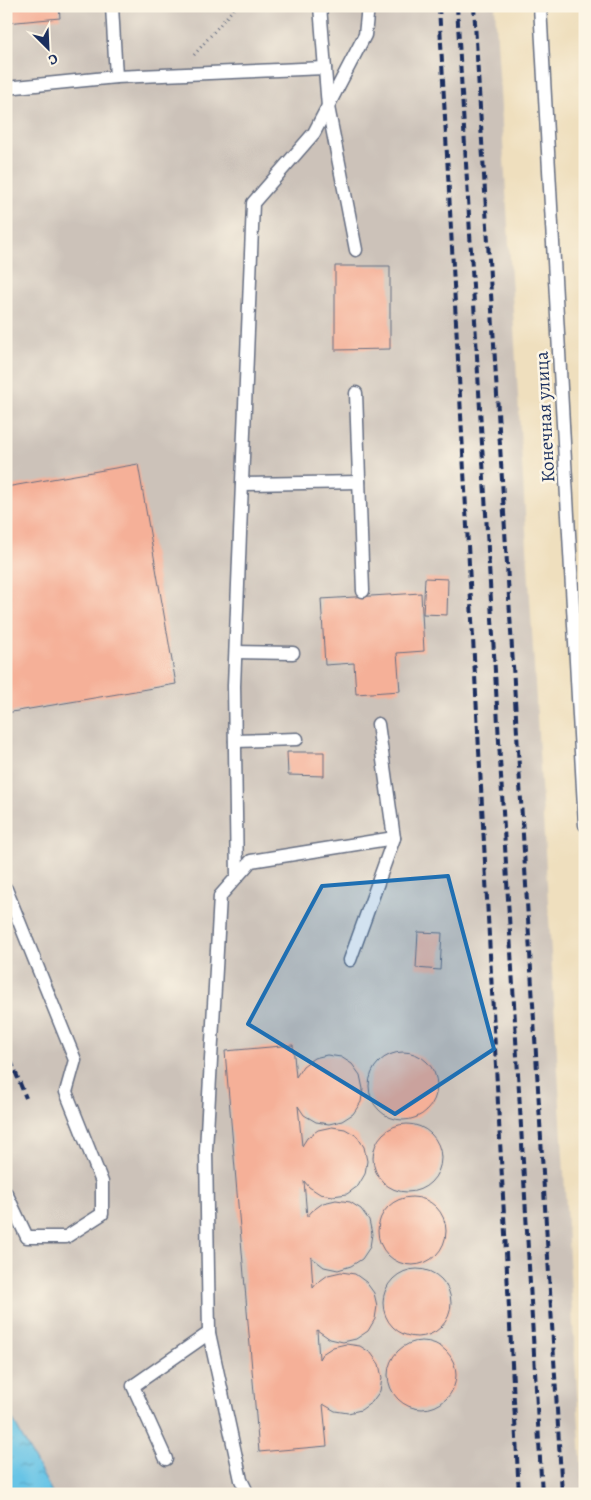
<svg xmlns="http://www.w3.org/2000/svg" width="591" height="1500" viewBox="0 0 591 1500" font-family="Alegreya,serif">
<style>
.industrial{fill:#ccc2b9}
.water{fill:url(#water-ripples);stroke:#427aa2}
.building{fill:#f5b098}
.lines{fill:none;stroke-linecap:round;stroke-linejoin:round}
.lane-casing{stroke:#656d80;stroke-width:15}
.path{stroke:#656d80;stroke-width:3;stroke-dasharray:1 4;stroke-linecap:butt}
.lane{stroke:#fff;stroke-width:12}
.rail{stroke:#1b2f5e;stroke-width:4;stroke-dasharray:8 4;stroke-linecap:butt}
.marked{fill:#1f6fb2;fill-opacity:0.2;stroke:#1f6fb2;stroke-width:4;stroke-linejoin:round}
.labels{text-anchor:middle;stroke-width:5;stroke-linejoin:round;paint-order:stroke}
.street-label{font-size:19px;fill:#1b2f5e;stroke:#fcf5e5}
</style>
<defs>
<pattern id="water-ripples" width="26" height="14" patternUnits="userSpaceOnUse" patternTransform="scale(1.25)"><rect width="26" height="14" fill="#68c4e6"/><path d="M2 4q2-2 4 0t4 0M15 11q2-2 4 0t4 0" fill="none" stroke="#55a0be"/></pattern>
</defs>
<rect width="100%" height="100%" fill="#fcf5e5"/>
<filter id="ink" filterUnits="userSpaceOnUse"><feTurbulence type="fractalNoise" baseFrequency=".02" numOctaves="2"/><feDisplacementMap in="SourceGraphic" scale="10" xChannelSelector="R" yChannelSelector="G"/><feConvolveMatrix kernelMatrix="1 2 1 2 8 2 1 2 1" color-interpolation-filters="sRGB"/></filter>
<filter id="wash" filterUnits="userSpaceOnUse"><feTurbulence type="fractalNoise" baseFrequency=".0096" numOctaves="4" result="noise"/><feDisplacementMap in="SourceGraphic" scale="20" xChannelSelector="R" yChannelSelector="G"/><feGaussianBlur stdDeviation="1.12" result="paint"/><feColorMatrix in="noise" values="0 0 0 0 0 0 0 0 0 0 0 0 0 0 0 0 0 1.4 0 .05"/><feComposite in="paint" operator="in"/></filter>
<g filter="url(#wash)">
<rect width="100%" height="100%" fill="#efdfbe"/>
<path class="industrial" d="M6,6H495L583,1494H53L6,1407Z"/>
<path class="water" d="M6,1407L53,1494H6Z"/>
<g id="blocks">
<g class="building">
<path d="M6,6H59L60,18L6,23Z"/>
<path d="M335,266H390V349L335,350Z"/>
<path d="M138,464L176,684L6,713V487Z"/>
<path d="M425,578L448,579L447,615L423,614Z"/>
<path d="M421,593L424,651L397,653L400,691L356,694L354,663L325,665L321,599Z"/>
<path d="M287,752H324V776L288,775Z"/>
<path d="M418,932L442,933L440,970L416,968Z"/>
<path d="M293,1045L296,1077L303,1066L314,1058L327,1055L341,1057L352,1064L360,1075L363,1089L361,1102L353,1114L342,1121L329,1124L316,1122L304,1115L298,1106L302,1146L307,1138L318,1130L332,1127L345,1129L357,1136L364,1147L367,1161L365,1174L358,1186L347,1194L333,1196L320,1194L309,1187L304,1181L307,1217L312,1211L323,1203L336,1200L350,1202L361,1209L369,1220L372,1234L370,1247L362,1259L351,1266L338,1270L324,1267L311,1257L313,1288L317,1283L328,1275L341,1272L355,1274L366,1282L374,1293L377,1306L375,1319L368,1331L356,1339L343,1342L330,1339L317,1330L319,1359L322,1354L333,1347L346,1344L360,1346L371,1353L379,1364L382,1378L380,1391L372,1402L361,1410L348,1413L335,1411L323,1404L327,1446L259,1452L225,1051Z"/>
<circle cx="403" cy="1086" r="34"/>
<circle cx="407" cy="1158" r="34"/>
<circle cx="412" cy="1231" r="34"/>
<circle cx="417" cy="1303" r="34"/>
<circle cx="422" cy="1375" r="34"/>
</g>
</g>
</g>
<g filter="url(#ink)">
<use href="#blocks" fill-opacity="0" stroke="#656d80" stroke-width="1"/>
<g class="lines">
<defs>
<g id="lane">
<path d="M112,6L116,77L325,68"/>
<path d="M320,6L328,107L356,250"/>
<path d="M540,6L585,825"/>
<path d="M6,88L116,77"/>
<path d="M356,393L363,591"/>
<path d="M242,484L359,482"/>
<path d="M236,652L293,653"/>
<path d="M235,741L297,739"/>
<path d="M237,877L234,686L253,203L314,133L365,35L368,6"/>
<path d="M6,889L75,1060L66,1092L102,1182V1214L66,1237H27L6,1193"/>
<path d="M350,960L394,838L378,724"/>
<path d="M166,1459L133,1386L209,1333"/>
<path d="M248,1494L241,1480L209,1333L206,1150L220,896L251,861L394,838"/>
</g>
</defs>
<use href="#lane" class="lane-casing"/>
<path class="path" d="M194,55L236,6"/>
<use href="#lane" class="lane"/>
<g class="rail">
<path d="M439,6L519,1494"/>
<path d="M457,6L542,1494"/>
<path d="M474,6L562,1494"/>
<path d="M6,1049L26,1098"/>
</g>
</g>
</g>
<path class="marked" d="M448,876L494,1049L395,1114L248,1024L322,886Z"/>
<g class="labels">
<g class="street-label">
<text transform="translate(544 417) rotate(-93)" y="7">Конечная улица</text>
</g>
</g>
<rect width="591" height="1500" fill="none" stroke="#fcf5e5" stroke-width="25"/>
<g transform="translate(48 48) rotate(156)" stroke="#fcf5e5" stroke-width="4" paint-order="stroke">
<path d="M0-4L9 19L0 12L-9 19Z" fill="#1b2f5e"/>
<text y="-8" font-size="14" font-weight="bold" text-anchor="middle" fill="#1b2f5e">С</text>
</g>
</svg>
